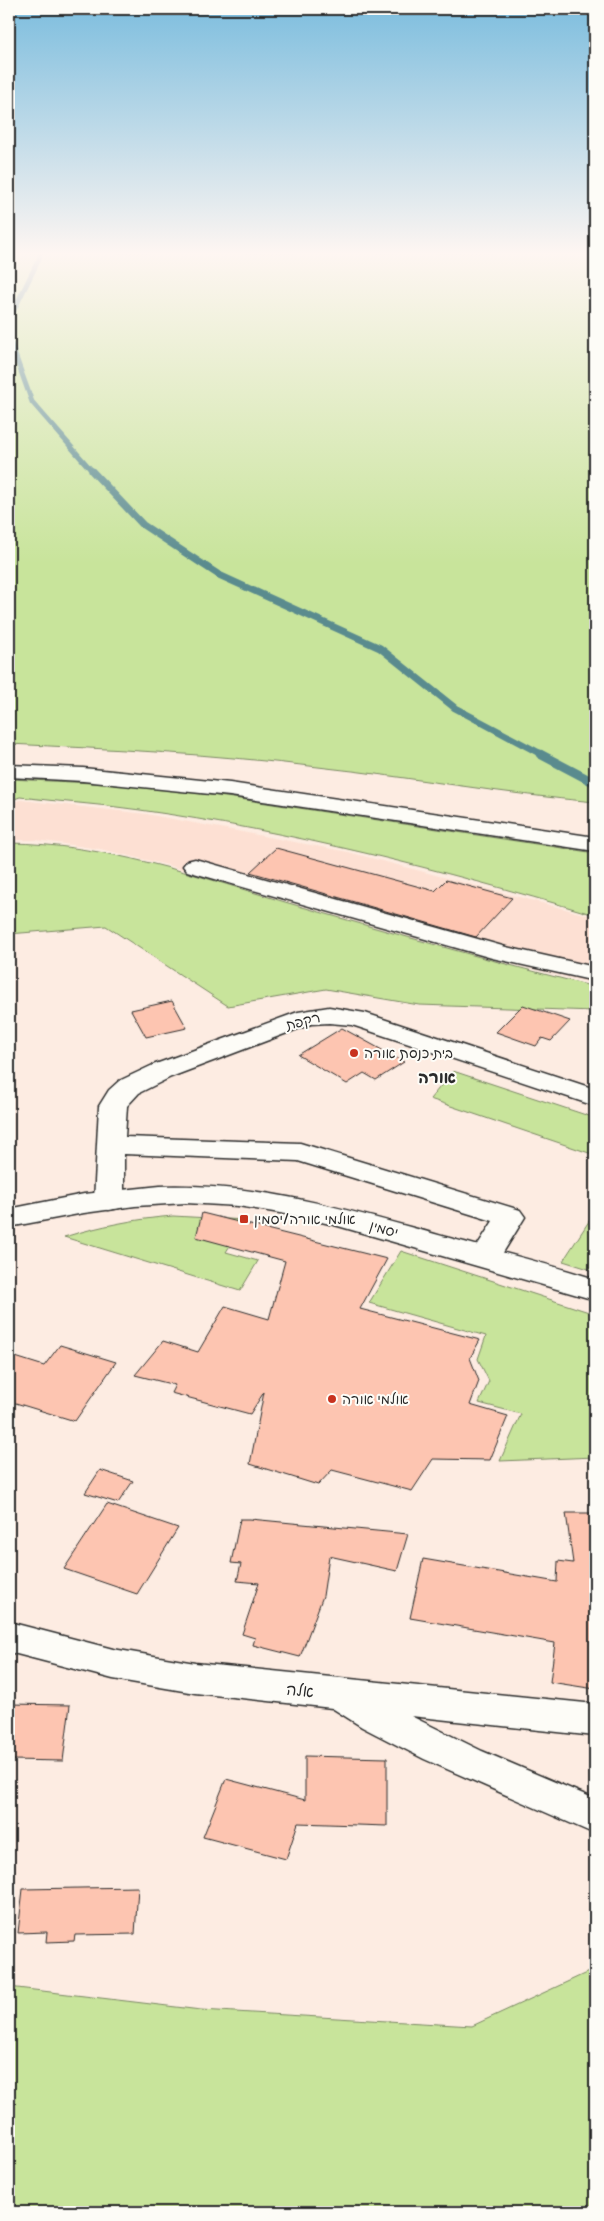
<svg xmlns="http://www.w3.org/2000/svg" width="604" height="2221" viewBox="0 0 604 2221" font-family="'Balsamiq Sans','Playpen Sans Hebrew',sans-serif">
<style>
.built{fill:#fde0d3}
.green{fill:#c8e49b;stroke:#7a8863}
.lines{fill:none;stroke-linecap:round;stroke-linejoin:round}
.stream-far2{stroke:#5a8b8e;stroke-width:5}
.stream-far1{stroke:#5a8b8e;stroke-width:7}
.stream{stroke:#5a8b8e;stroke-width:9}
.building{fill:#fdc5b1;stroke:#2b2b2b}
.street-casing{stroke:#2b2b2b;stroke-width:3}
.secondary-casing{stroke:#2b2b2b;stroke-width:3}
.street{fill:#fdfcf7;fill-rule:evenodd}
.secondary{fill:#fdfcf7;fill-rule:evenodd}
.poi-dot{fill:#c8321e;stroke:#fdfcf7;stroke-width:2}
.labels{text-anchor:middle;stroke-width:4;stroke-linejoin:round;paint-order:stroke}
.street-label{font-size:14px;fill:#2b2b2b;stroke:#fdfcf7}
.poi-label{font-size:14px;fill:#2b2b2b;stroke:#fdfcf7;text-anchor:start}
.quarter-label{font-size:16px;font-weight:bold;fill:#2b2b2b;stroke:#fdfcf7}
.near-street-label{font-size:16px;fill:#2b2b2b;stroke:#fdfcf7}
</style>
<rect width="100%" height="100%" fill="#fdece2"/>
<filter id="ink" filterUnits="userSpaceOnUse"><feTurbulence type="fractalNoise" baseFrequency=".02" numOctaves="2"/><feDisplacementMap in="SourceGraphic" scale="10" xChannelSelector="R" yChannelSelector="G"/><feConvolveMatrix kernelMatrix="1 2 1 2 8 2 1 2 1" color-interpolation-filters="sRGB"/></filter>
<g filter="url(#ink)">
<path class="built" d="M20,800L146,814L348,852L595,917V984L476,955L167,865L100,849L36,840H9V804Z"/>
<g class="green">
<path d="M9,253H595V802C502,794 411,777 318,767C215,754 112,749 9,744Z"/>
<path d="M9,779L135,785L233,798L595,853V913H588C443,870 290,831 140,810C100,804 60,802 20,797L9,801Z"/>
<path d="M9,843C104,844 195,875 285,902C388,932 491,961 595,987V1011L419,1005L326,989L228,1006L106,926L9,934Z"/>
<path d="M453,1071L595,1118V1155L430,1099Z"/>
<path d="M595,1212V1271L563,1261Z"/>
<path d="M173,1216L246,1220L226,1252L258,1261L240,1291L64,1237C100,1226 135,1219 173,1216Z"/>
<path d="M401,1251L595,1314V1457L500,1461L521,1414L479,1403L489,1381L478,1359L486,1336L369,1303Z"/>
<path d="M595,1969V2212H9V1987L201,2010L472,2026Z"/>
</g>
<g class="lines">
<g class="stream-far2">
<path d="M9,320L39,259L40,253"/>
<path d="M9,338L32,402L93,472"/>
</g>
<path class="stream-far1" d="M92,471L143,525L219,575L380,648L455,708L543,755"/>
<path class="stream" d="M540,754L595,783"/>
</g>
<g class="building">
<path d="M276,848L435,891L446,880L512,898L476,937L250,872Z"/>
<path d="M172,1001L187,1028L146,1037L131,1010Z"/>
<path d="M523,1005L570,1021L551,1041L542,1038L536,1046L496,1032Z"/>
<path d="M342,1028L404,1062L376,1080L364,1073L347,1084L298,1055Z"/>
<path d="M202,1213L387,1259L360,1309L480,1340L470,1358L479,1381L470,1405L508,1416L490,1460L433,1459L412,1491L332,1470L318,1485L250,1464L264,1392L250,1414L171,1393L175,1385L135,1375L163,1341L198,1352L225,1306L269,1319L285,1261L196,1237Z"/>
<path d="M60,1345L116,1362L75,1421L9,1401V1355L44,1366Z"/>
<path d="M100,1470L133,1481L118,1503L85,1493Z"/>
<path d="M107,1504L178,1528L137,1594L64,1569Z"/>
<path d="M566,1513H595L594,1639H595V1689L550,1682L555,1643L410,1618L423,1559L557,1582L558,1561L573,1563Z"/>
<path d="M240,1519H250L408,1534L397,1571L329,1556L323,1596L300,1657L253,1645L255,1638L242,1634L259,1583L237,1581L241,1564L231,1563Z"/>
<path d="M9,1704L70,1705L63,1761L11,1760L16,1735H9Z"/>
<path d="M305,1756L387,1758V1826L298,1823L286,1859L203,1837L226,1779L305,1800Z"/>
<path d="M138,1887L135,1934L75,1935L74,1941L46,1942L47,1932L18,1933L23,1889Z"/>
</g>
<g class="lines">
<defs>
<g id="street">
<path d="M195,859L506,947L595,967V981L492,958L187,871L183,866L187,861Z"/>
<path d="M329,1007L365,1013L595,1089V1106L352,1025L329,1023L311,1024L171,1077L139,1093L127,1106L125,1137L300,1143L520,1210L525,1217L496,1264L485,1267L474,1264L470,1257L493,1221L298,1161L124,1154V1201L119,1208L109,1210L99,1208L94,1201L99,1106L109,1090L119,1081L153,1065L298,1012Z"/>
<path d="M9,1622L113,1649L195,1663L595,1704V1736L411,1716L482,1751L595,1799V1834L424,1759L362,1727L332,1708L195,1693L113,1679L9,1652Z"/>
</g>
<g id="secondary">
<path d="M9,765L83,768L230,783L595,837V851L230,796L83,781L9,777Z"/>
<path d="M160,1186C259,1183 341,1208 435,1234C488,1249 542,1262 595,1279V1300L338,1226L292,1215L238,1206L186,1203L135,1206L84,1213L9,1227V1209L84,1194Z"/>
</g>
</defs>
<use href="#street" class="street-casing"/>
<use href="#secondary" class="secondary-casing"/>
<use href="#street" class="street"/>
<use href="#secondary" class="secondary"/>
</g>
</g>
<linearGradient id="sky" x2="0" y2="1"><stop stop-color="#7cbdde"/><stop offset="0.45" stop-color="#fef6f2"/><stop offset="1" stop-color="#fef6f2" stop-opacity="0"/></linearGradient>
<rect width="604" height="564" fill="url(#sky)"/>
<g class="poi-dot">
<circle cx="354" cy="1053" r="5"/>
<rect x="239" y="1214" width="10" height="10" rx="2.5"/>
<circle cx="332" cy="1399" r="5"/>
</g>
<g class="labels">
<g class="street-label">
<text transform="translate(303 1021) rotate(-14)" y="5">רקפת</text>
<text transform="translate(384 1229) rotate(16)" y="5">יסמין</text>
</g>
<g class="poi-label">
<text x="364" y="1058">בית כנסת אורה</text>
<text x="254" y="1224">אולמי אורה/יסמין</text>
<text x="342" y="1404">אולמי אורה</text>
</g>
<g class="quarter-label">
<text x="437" y="1083">אורה</text>
</g>
<g class="near-street-label">
<text transform="translate(300 1690) rotate(6)" y="6">אלה</text>
</g>
</g>
<rect width="604" height="2221" fill="none" stroke="#fdfcf7" stroke-width="30"/>
<rect x="15" y="15" width="574" height="2191" fill="none" stroke="#2b2b2b" stroke-width="2" filter="url(#ink)"/>
</svg>
